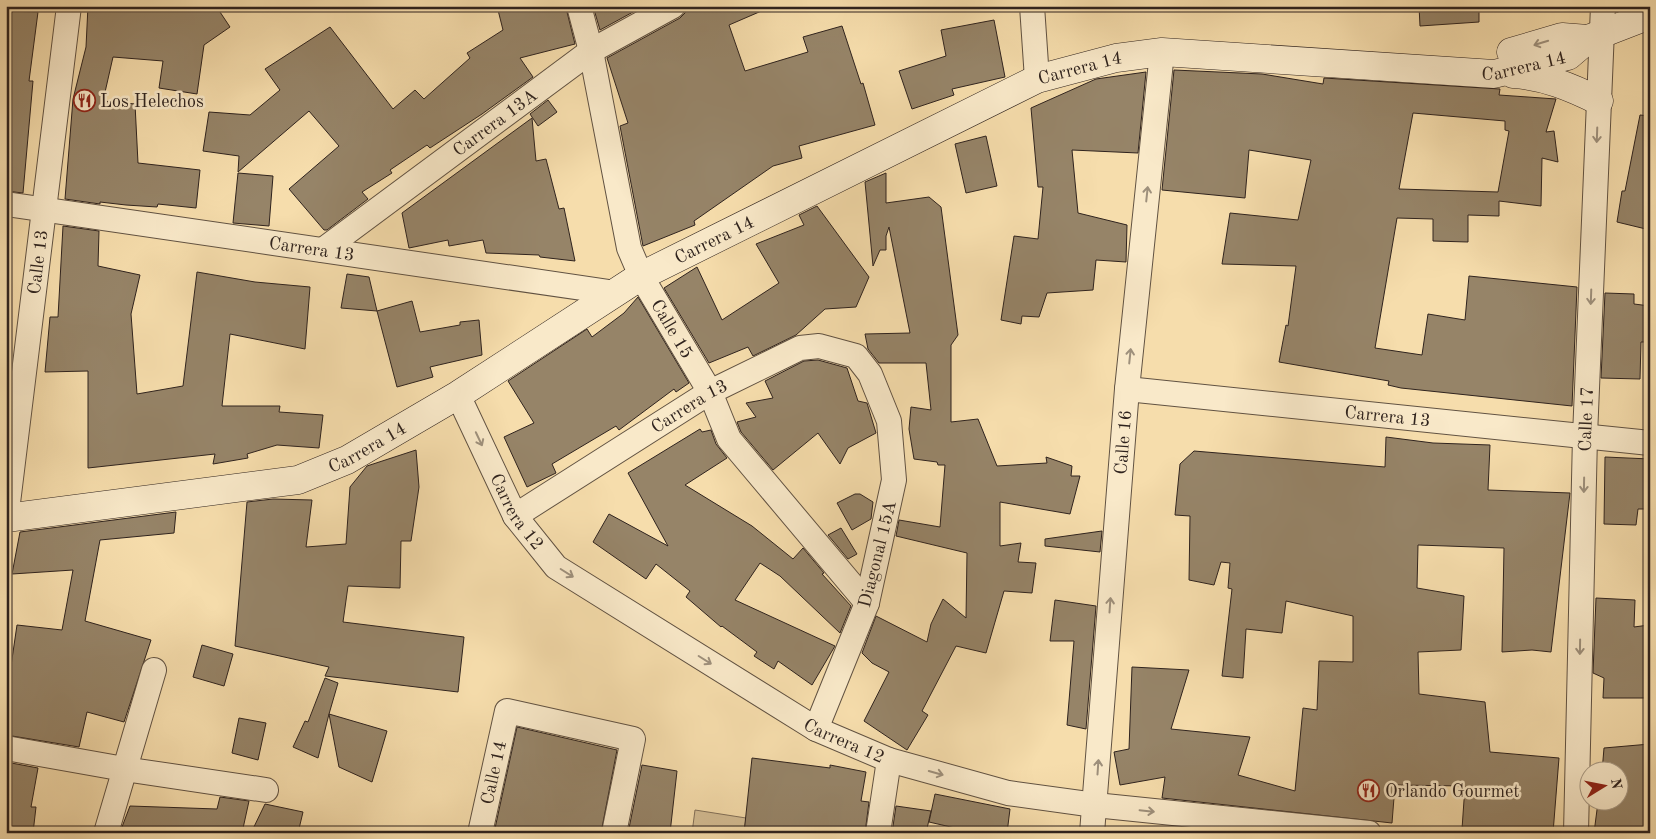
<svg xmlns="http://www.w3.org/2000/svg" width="1656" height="839" viewBox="0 0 1656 839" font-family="'Old Standard TT',serif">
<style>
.green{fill:#d4bd94;stroke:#827059}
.building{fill:#968468;stroke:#2f231e;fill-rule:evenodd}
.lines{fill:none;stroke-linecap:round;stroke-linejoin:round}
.street-casing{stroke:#615242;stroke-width:26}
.secondary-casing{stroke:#2f231e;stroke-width:29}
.street{stroke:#f9e9c9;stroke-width:24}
.secondary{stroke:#f9e9c9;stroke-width:28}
.oneway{stroke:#9e907c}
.labels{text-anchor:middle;stroke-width:5;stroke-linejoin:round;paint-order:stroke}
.street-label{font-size:18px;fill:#2f231e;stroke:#f9e9c9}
.poi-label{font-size:18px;fill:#2f231e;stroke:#f9e9c9;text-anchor:start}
</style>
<rect width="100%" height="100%" fill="#f6ddac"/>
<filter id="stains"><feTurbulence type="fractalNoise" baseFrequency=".004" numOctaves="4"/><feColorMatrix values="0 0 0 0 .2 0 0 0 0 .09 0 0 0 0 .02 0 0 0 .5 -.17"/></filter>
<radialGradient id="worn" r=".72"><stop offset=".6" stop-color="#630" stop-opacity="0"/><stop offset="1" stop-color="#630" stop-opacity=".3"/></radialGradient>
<path class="green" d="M695,810L746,818L744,833H692Z"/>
<g class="building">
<path d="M88,6H216L230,27L204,45L197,94L159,88L163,61L113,57L103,101L135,104L138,163L200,170L196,208L158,204L157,207L126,205L100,202V204L65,199L73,99L86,47Z"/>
<path d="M497,6H554L555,11L566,8L575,44L520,58L533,77L482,114L430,148L427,145L390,170L392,173L362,192L368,199L327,230H324L289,189L339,146L309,111L238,172L239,156L203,151L209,112L250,115L280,90L265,69L330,27L393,109L415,90L424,99L470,58L467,53L503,30Z"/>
<path d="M593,6H644L600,30Z"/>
<path d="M687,6H773L729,25L745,71L808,52L803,37L842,26L861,84L863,83L875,125L799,146L802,158L773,166L694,221L695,225L643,246L620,126L628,123L607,58L680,18L685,13Z"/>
<path d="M1419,6H1479V22L1420,26Z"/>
<path d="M6,11L38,12L29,81H33L23,193L6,191Z"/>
<path d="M994,20L1005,77L952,89L954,95L912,109L899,71L946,56L941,30Z"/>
<path d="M1174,70L1262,74L1323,84L1324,78L1500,89L1499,95L1556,99L1546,132L1554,131L1558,162L1542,158L1541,206L1499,201V216L1468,215V242L1433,241V219L1397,218L1375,348L1422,355L1428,314L1465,320L1469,276L1577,287L1572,406L1401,388L1388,385L1389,381L1279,362L1286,325L1288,326L1296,266L1222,264L1230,213L1298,220L1311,160L1249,150L1245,198L1162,190ZM1413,113L1505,121V130L1509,131L1498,192L1399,189Z"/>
<path d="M1146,72L1138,153L1072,150L1078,213L1127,225L1126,262L1096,260L1093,290L1047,293L1039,317L1022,316L1021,324L1001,320L1014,236L1038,239L1043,187H1038L1031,108L1096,79Z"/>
<path d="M548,100L557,112L538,126L530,114Z"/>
<path d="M1640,115L1650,116V230L1617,222L1622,191H1625Z"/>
<path d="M532,118L536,161L546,159L559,209L564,208L575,261L540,257L539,255L486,253L483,240L449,246L448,240L409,248L402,213Z"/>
<path d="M986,136L997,186L966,193L955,144Z"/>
<path d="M238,173L273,176L269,226L233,223Z"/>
<path d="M886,173V203L929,197L941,207L958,335L951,345V422L978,419L997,466L1047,463L1046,457L1072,466L1071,476H1080L1070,514L1000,502V546L1021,543L1018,562L1036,563L1032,593L1004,591L986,653L956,646L922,711L928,715L907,750L864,721L889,672L872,663L862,653L876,616L927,642L931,624L943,599L966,618L967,553L896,536L899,520L940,527L945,465H938L937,462L914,459L909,429L911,407L931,410L926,363H879L868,349L865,334L910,333L889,227L886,236V250H880L873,266L865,182Z"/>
<path d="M817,206L869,277L856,307L825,309L796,335L753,356L748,347L709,363L664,288L697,267L722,320L779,283L756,244L804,225L799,215Z"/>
<path d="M63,226L99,231L98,266L140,275L131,314L137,394L183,386L197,272L255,282L310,287L305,349L230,334L222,406H280L279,412L323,415L319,448L277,445L247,454L248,458L213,464L215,454L88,468V371L45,372L50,317H58Z"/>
<path d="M347,274L369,277L377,311L341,308Z"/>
<path d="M1605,293L1634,294V304L1650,306V342H1641L1640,379L1601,378Z"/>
<path d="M638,297L689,383L676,392L674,389L619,430L616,426L552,464L556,473L527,487L504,437L534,423L508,381L587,329L592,337L624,313Z"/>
<path d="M412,301L420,332L460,325V322L479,320L482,355L430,367L433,377L397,387L377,311Z"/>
<path d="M818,360L847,368L858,401L867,403L876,433L848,448L840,464L818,433L773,470L741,432L737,422L756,417L746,403L773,398L765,381L804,361Z"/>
<path d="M700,429L702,432L711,430L716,444L727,458L685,485L752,526L793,559L803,548L824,573L822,574L851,606L840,633L780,576L760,563L735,600L835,646L812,685L778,661L774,669L754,656L757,652L722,626L721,627L686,597L690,591L656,564L646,579L593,542L609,514L668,546L628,473Z"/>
<path d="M1386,437L1433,443L1490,445L1488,490L1570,493L1551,652L1532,650L1502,652L1504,548L1418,545L1417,588L1464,596L1461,650L1418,652L1419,694L1485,702L1490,752L1559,758L1553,833H1514L1462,829L1465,786L1395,785L1392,823L1162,798L1165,777L1120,785L1114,752L1129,749L1132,667L1189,670L1171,729L1250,737L1238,775L1295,791L1303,708L1317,710L1319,661L1353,662V616L1286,601L1282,633L1246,629L1243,678L1222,676L1232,589L1228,588L1230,563L1221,562L1214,585L1189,580L1190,516L1175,515L1180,464L1194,451L1385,467Z"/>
<path d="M416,450L419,487L411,541H401L400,588L348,586L343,622L464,637L458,692L325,676L329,667L235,646L247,502L273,499L312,500L306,547L346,544L350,487L367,466Z"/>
<path d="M1605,457L1650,459V509H1638L1636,525L1604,524Z"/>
<path d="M855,494H860L873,502L871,519L852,530L837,503Z"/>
<path d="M176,512L174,533L100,540L85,621L151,640L124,722L87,712L79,747L6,735V700L17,625L62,630L73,570L12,574L20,532Z"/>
<path d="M841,528L857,554L848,559L828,535Z"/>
<path d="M1102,531L1100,552L1045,546V539Z"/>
<path d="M1596,598L1635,600L1634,627L1649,625L1647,698H1603L1604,678L1593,673Z"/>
<path d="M1055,600L1096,606L1086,729L1067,725L1074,641H1050Z"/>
<path d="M202,645L233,654L224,686L193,677Z"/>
<path d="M325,678L338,683L329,714L387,731L372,782L339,767L329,714L318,758L293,747L305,721L308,722Z"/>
<path d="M239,718L266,723L258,760L232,753Z"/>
<path d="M517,727L617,750L601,833H494Z"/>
<path d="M1650,744V833H1594L1598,802H1618V772H1602L1604,748Z"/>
<path d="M752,758L830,768V765L866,772L861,801L869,802L865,833H744Z"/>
<path d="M6,762L38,768L31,807H36L33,833H6Z"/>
<path d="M642,765L677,771L670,833H628Z"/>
<path d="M935,794L1010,809L1007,833H977L929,822Z"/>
<path d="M220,797L249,801L242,833H137L122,827L130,806L217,809Z"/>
<path d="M265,804L303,812L298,833H251Z"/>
<path d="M896,806L931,811L926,833H892Z"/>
</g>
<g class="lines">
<defs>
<g id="street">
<path id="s1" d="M579,6L591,51L629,248L641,276L710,392L729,439L867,603"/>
<path d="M1032,6L1037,79"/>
<path id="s2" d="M6,204L616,293"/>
<path id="s3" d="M323,250L591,51L673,6"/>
<path id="s4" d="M1127,389L1650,443"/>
<path id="s5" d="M458,395L515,516L556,567L816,729L889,760L1008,793L1095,805L1369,833"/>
<path id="s6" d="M515,516L710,392L800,348L819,346L856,356L870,374L889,421L894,480L867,603L816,729"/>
<path id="s7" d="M6,519L69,6"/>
<path d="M6,748L124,769L266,790"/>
<path d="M106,833L154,670"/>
<path id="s8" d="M480,833L507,711L633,739L614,833"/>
<path d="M878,833L889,760"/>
<path id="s9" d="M1092,833L1127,389L1162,52"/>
<path id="s10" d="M1576,833L1585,436L1603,6"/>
</g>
<g id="secondary">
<path d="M1511,52L1562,37L1588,39"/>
<path d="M1513,74C1544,76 1571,87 1599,101"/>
<path id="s11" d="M6,518L298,480L347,460L458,395L641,276L1037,79L1116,58L1162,52L1494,74L1568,56L1588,39L1650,15"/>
</g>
</defs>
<use href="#street" class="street-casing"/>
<use href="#secondary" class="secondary-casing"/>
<use href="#street" class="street"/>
<use href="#secondary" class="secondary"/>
</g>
<defs><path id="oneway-shaft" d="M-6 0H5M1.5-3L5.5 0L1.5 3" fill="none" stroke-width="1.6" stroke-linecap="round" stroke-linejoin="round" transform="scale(1.25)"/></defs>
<g class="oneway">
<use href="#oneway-shaft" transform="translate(1541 43) rotate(163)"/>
<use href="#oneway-shaft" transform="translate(1597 135) rotate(92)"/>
<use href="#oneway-shaft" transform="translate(1147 194) rotate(-84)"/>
<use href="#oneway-shaft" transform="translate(1591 297) rotate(92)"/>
<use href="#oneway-shaft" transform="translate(1130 356) rotate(-84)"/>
<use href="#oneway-shaft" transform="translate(479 439) rotate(65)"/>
<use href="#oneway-shaft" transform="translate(1584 485) rotate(91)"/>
<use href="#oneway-shaft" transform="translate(567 573) rotate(32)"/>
<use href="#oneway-shaft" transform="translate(1110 605) rotate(-86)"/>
<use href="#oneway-shaft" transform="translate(1580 647) rotate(91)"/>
<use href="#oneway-shaft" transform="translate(705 660) rotate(32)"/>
<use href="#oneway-shaft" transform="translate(1098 767) rotate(-86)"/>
<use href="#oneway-shaft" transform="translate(936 773) rotate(16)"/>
<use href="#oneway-shaft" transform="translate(1147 811) rotate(6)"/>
</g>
<defs>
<symbol id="restaurant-ring" viewBox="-11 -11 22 22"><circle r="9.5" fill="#f9e9c9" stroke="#8f2418" stroke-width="1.5"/><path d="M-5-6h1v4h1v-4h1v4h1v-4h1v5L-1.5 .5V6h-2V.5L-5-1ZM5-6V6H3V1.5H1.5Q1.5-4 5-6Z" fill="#8f2418"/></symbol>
</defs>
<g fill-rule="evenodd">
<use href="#restaurant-ring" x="72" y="88" width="25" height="25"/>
<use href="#restaurant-ring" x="1356" y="778" width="25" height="25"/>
</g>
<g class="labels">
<g class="street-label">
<text dy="6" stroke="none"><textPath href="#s11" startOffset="1628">Carrera 14</textPath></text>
<text dy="6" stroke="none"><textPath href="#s11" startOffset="1181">Carrera 14</textPath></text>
<text dy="6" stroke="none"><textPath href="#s3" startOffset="214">Carrera 13A</textPath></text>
<text dy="6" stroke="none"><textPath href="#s11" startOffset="776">Carrera 14</textPath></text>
<text dy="6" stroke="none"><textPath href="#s2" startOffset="309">Carrera 13</textPath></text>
<text dy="6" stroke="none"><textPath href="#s7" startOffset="259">Calle 13</textPath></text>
<text dy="6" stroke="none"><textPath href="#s1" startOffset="339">Calle 15</textPath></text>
<text dy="6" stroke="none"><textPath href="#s6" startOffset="206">Carrera 13</textPath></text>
<text dy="6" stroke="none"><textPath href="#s4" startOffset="262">Carrera 13</textPath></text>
<text dy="6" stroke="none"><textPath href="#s10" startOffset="414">Calle 17</textPath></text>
<text dy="6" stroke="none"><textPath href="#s9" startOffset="392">Calle 16</textPath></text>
<text dy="6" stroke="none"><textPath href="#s11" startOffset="371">Carrera 14</textPath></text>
<text dy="6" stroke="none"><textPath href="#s5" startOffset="131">Carrera 12</textPath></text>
<text transform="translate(877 554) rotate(-76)" y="6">Diagonal 15A</text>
<text dy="6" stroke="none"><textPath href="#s5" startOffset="536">Carrera 12</textPath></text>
<text dy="6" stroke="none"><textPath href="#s8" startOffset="62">Calle 14</textPath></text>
</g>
<g class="poi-label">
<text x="100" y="107">Los Helechos</text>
<text x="1385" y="797">Orlando Gourmet</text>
</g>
</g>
<rect width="1656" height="839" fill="none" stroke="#f6ddac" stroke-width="25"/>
<rect x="8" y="8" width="1641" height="824" fill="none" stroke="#2f231e" stroke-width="2.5"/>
<rect x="12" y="12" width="1631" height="814" fill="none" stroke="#2f231e"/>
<g transform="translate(1604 786) rotate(80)"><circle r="24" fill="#f9e9c9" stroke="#a89a85"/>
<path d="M0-4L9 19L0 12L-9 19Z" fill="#8f2418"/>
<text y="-8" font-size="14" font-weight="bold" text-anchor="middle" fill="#2f231e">N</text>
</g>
<rect width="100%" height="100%" filter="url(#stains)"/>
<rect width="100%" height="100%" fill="url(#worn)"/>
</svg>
